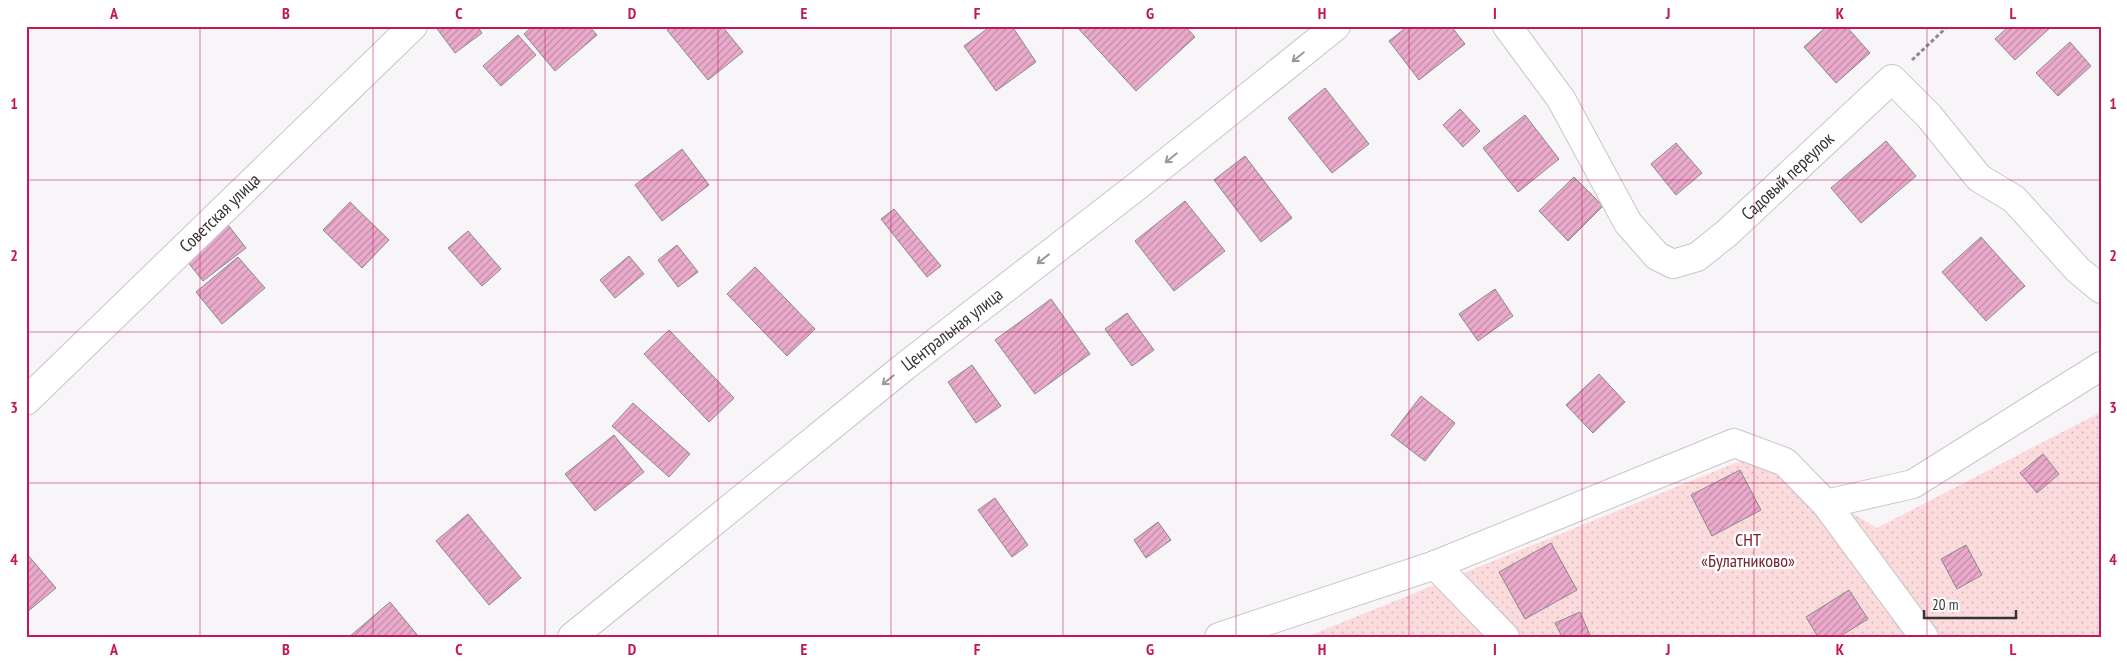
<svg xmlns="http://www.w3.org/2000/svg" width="2127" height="663" viewBox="0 0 2127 663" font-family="'PT Sans Narrow',sans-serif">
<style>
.green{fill:url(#green-dots)}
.building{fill:url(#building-hatch);stroke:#8c898a}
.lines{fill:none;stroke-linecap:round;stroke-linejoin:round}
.street-casing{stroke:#c8c6c9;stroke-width:30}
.secondary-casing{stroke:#c8c6c9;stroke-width:30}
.path{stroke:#8d8c8e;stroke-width:3;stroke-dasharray:4 2.5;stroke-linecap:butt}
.street{stroke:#fff;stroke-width:28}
.secondary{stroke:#fff;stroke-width:28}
.oneway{stroke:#9a9a9a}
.grid{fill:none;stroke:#c2185b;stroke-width:1;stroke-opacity:0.55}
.labels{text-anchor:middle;stroke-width:5;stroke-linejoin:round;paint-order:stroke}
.street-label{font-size:18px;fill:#343435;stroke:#fff}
.park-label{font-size:18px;fill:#752230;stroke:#fff}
.neatline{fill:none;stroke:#c2185b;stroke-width:2}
.grid-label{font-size:16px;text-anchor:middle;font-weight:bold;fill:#c2185b}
</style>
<defs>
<pattern id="green-dots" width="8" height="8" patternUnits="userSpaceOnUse" patternTransform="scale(1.25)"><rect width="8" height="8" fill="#fcdbdd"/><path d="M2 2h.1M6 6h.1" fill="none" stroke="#d9bdbe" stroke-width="1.8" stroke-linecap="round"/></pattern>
<pattern id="building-hatch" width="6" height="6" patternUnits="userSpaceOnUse" patternTransform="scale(1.25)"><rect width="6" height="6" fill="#eaaacb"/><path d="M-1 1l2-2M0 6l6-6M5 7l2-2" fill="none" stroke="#be8ba6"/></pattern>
</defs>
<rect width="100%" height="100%" fill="#f7f5f8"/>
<path class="green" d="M2101,412V637H1306L1755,455L1877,528Z"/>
<g class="building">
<path d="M435,26H477L482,33L455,53Z"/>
<path d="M533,26H589L597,35L555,71L524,34Z"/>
<path d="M671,26H722L743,52L708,80L667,30Z"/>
<path d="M991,26H1012L1036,62L996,91L964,46Z"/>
<path d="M1076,26H1185L1195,37L1136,91Z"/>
<path d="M1408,26H1451L1465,44L1419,80L1389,41Z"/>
<path d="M1827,26H1846L1870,53L1836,83L1804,47Z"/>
<path d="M2009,26H2052L2015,60L1995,39Z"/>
<path d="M518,35L536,55L501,86L483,66Z"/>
<path d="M2070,42L2091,66L2058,96L2036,73Z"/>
<path d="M1325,88L1369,144L1332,173L1288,118Z"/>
<path d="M1460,109L1480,131L1463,147L1443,125Z"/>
<path d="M1525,115L1559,159L1518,192L1483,148Z"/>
<path d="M1886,141L1916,176L1861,223L1831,188Z"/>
<path d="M1676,143L1702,173L1676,195L1651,164Z"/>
<path d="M682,149L709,185L662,221L635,185Z"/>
<path d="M1245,156L1292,218L1261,242L1214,180Z"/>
<path d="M1574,177L1603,206L1568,241L1539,211Z"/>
<path d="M1185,201L1225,251L1174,291L1135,241Z"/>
<path d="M350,202L389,240L362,268L323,230Z"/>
<path d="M894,209L941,266L927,277L881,219Z"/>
<path d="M225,221L246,248L203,281L182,255Z"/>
<path d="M468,231L501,269L482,286L448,248Z"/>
<path d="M1981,237L2025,286L1986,321L1942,272Z"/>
<path d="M677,245L698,272L678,287L658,260Z"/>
<path d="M629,256L644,274L615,298L600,280Z"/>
<path d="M238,257L265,288L222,324L196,292Z"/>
<path d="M755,267L815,329L787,356L727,294Z"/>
<path d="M1495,289L1513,316L1478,341L1459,314Z"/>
<path d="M1051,299L1090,354L1035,394L995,340Z"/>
<path d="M1127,313L1154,350L1132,366L1105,329Z"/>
<path d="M669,330L734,398L709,422L644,354Z"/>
<path d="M972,365L1001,406L976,423L948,382Z"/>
<path d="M1599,374L1625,402L1593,433L1566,405Z"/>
<path d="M1421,396L1455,423L1425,461L1391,435Z"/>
<path d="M633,403L690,454L669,477L612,426Z"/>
<path d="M614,435L644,472L595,511L565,474Z"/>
<path d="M2043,454L2059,474L2037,493L2020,473Z"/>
<path d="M1740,470L1761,510L1712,536L1691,495Z"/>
<path d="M995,498L1028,545L1012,557L978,510Z"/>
<path d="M468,514L521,578L489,605L436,541Z"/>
<path d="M1158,522L1171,540L1146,558L1134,540Z"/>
<path d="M1551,543L1577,590L1525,619L1499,572Z"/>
<path d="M1966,545L1982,575L1957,589L1941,559Z"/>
<path d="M27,554L56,588L26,613V555Z"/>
<path d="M1849,590L1868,619L1839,637H1818L1806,617Z"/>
<path d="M390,602L419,637H349Z"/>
<path d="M1580,612L1590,635L1562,637L1555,623Z"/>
</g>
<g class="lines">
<defs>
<g id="street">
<path id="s1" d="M1507,26L1561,99L1628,223L1657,256L1673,264L1697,257L1727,233L1892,79L1929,116L1979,178L2014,199L2078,270L2101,289"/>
<path d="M1826,504L1924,637"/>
<path d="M1435,565L1505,637"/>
<path id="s2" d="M572,637L904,367L1136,187L1336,26"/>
<path d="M1219,637L1435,565L1734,443L1785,462L1826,504L1913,484L2101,366"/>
</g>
<g id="secondary">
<path id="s3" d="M26,401L413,26"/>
</g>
</defs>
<use href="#street" class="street-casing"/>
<use href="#secondary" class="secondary-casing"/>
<path class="path" d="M1912,60L1948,26"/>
<use href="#street" class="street"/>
<use href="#secondary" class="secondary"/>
</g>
<defs><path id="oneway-shaft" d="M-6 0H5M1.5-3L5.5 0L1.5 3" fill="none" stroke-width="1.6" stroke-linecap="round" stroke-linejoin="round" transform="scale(1.25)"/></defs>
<g class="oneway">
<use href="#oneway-shaft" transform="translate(1298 57) rotate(141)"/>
<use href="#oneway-shaft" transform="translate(1171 158) rotate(141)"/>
<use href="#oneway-shaft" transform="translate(1043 259) rotate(142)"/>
<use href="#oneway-shaft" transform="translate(888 380) rotate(141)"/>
</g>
<path class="grid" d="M200,26V637M373,26V637M545,26V637M718,26V637M891,26V637M1063,26V637M1236,26V637M1409,26V637M1582,26V637M1754,26V637M1927,26V637M26,180H2101M26,332H2101M26,483H2101"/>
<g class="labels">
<g class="street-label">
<text dy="6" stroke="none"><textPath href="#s1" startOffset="440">Садовый переулок</textPath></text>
<text dy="6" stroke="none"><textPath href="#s3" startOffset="270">Советская улица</textPath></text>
<text dy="6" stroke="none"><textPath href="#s2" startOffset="489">Центральная улица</textPath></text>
</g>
<g class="park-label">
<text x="1748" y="546">СНТ<tspan x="1748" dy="21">«Булатниково»</tspan></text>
</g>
</g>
<rect width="2127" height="663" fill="none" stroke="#ffffff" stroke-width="55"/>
<path d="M1924 610v8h92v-8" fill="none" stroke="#343435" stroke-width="2.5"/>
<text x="1932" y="610" font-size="15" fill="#343435" stroke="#ffffff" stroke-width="4" paint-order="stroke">20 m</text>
<rect x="28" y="28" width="2072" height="608" class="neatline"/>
<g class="grid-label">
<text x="114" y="19">A</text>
<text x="286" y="19">B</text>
<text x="459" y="19">C</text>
<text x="632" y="19">D</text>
<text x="804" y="19">E</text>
<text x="977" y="19">F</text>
<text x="1150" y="19">G</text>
<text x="1322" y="19">H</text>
<text x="1495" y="19">I</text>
<text x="1668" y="19">J</text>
<text x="1840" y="19">K</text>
<text x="2013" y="19">L</text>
<text x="14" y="109">1</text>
<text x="2113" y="109">1</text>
<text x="14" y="261">2</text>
<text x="2113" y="261">2</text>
<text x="14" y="413">3</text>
<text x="2113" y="413">3</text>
<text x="14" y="565">4</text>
<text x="2113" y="565">4</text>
<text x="114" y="655">A</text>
<text x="286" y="655">B</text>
<text x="459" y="655">C</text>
<text x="632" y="655">D</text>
<text x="804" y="655">E</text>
<text x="977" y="655">F</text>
<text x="1150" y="655">G</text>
<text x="1322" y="655">H</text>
<text x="1495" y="655">I</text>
<text x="1668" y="655">J</text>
<text x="1840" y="655">K</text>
<text x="2013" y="655">L</text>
</g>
</svg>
